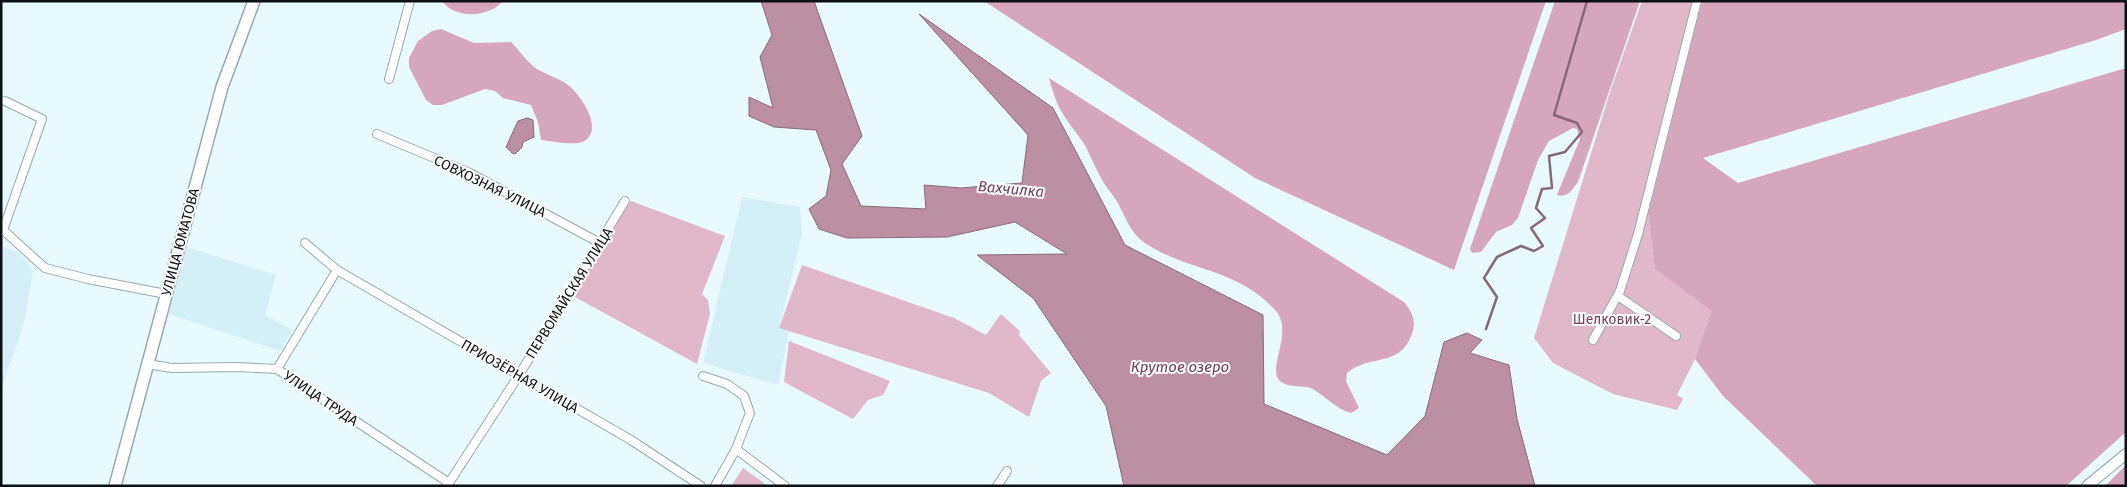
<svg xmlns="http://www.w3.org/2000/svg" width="2127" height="487" viewBox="0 0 2127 487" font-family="'Fira Sans',sans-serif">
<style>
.built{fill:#d4eff5}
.green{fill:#e0b8ca}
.forest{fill:#d6a7bc}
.water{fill:#bc8fa3;stroke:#876a78}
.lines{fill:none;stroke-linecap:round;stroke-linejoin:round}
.stream{stroke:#876a78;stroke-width:2.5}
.minor-casing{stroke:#98a9ad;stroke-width:10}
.tertiary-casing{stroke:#98a9ad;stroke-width:12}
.secondary-casing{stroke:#98a9ad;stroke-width:14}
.minor{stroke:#fff;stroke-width:8}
.tertiary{stroke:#fff;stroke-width:10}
.secondary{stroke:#fff;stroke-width:11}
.labels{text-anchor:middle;stroke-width:4;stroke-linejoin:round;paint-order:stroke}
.street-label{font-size:14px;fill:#0c1213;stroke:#fff}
.park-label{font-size:14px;fill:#783d5b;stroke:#fff}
.water-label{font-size:15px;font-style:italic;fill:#743956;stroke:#fff}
</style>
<rect width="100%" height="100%" fill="#e8fafe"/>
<g class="built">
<path d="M742,197L800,207L802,234L779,328L789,331L778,385L703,363Z"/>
<path d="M1,246L20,253L33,271L24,323L1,390Z"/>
<path d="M186,247L276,275L265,315L292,330L281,351L169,314Z"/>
</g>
<g class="green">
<path d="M1642,1H1702L1648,214L1655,269L1713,311L1695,359L1677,395L1683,399L1677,410L1613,394L1553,363L1534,338L1610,92Z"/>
<path d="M631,201L725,236L702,294L708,300L710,314L697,364L575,297L600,248Z"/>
<path d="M802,265L954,318L986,335L1001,314L1020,331L1019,335L1051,373L1041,381L1029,417L989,393L779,328Z"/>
<path d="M789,341L890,381L883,395L868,400L853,419L784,382Z"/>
<path d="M743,468L768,486H731Z"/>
</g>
<g class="forest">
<path d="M442,1H503C489,18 454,19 442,1Z"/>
<path d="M984,1H1546L1454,270L1255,178Z"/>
<path d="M1555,1H1640L1578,182C1572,190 1568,198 1557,195L1580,139L1577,129L1573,128L1549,141L1538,160L1518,218L1512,225L1496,232L1481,252L1472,253L1470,249Z"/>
<path d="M1702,1H2126V29L2096,40L1703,158L1738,183L2126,68V432L2066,486H1817L1723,396L1695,359L1712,311L1655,269L1648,214Z"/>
<path d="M441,29L474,43L511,42C519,50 527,62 537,69C547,75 559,78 568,85C580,94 603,127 586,140C578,147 551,141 541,140L538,122L531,105L503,98L495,91L485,89L442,105H433L426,100L409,67V58L418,41L432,31Z"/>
<path d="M1049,78L1404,302C1411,310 1416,319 1413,331C1401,369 1371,353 1347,373L1346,381L1359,408L1351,413C1336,409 1326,397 1313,389C1303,384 1290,389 1280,381C1266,369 1295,331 1275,310C1237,268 1189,272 1145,243C1130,233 1125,215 1116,200C1111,192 1105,186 1101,178C1095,168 1091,157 1086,147C1077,132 1064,119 1057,103C1054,95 1051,86 1049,78Z"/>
<path d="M2126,465V486H2105Z"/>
</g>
<g class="water">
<path d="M761,1H814L862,136L842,164L861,206L926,209L924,185L961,188L1022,183L1028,135L919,14L1053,108L1125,245L1263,315L1264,404L1387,455L1425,416L1444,342L1467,333L1482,340L1470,353L1509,365L1517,419L1535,486H1124L1106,406L1033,298L977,255L1067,254L1015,222L947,237L847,238L819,229L809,209L826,196L831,170L816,130L774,127L749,116V97L773,108L760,57L772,35Z"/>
<path d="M527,118L533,120L534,137L523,142L522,147L515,154L512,153L506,147L518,121Z"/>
</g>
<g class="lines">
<path class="stream" d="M1486,329L1497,297L1484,278L1497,257L1521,246L1534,251L1543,246L1531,228L1545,218L1536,208L1542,189L1552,188L1549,156L1565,152L1582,132L1577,123L1554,115L1587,1"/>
<defs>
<g id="minor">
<path d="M389,79L410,1"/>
<path d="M377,134L470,173L600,243"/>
<path d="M3,230L45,268L88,279L166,294"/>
<path d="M3,230L42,119L5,101"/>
<path d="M305,243L337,270"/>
<path d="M1618,296L1676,336"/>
<path d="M1593,340L1620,291L1638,234L1697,1"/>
<path d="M147,364L172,368L238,367L277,369L449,483"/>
<path d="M277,369L337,270L631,440L701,486"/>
<path d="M703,376L727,384L744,396L750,413L736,449L715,486"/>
<path d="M736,449L785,486"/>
<path d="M447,486L519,375L625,201"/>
<path d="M997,486L1007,471"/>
</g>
<path id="tertiary" d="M2087,486L2126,454"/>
<path id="secondary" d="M115,486L222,87L254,1"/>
</defs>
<use href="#minor" class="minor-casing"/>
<use href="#tertiary" class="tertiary-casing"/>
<use href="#secondary" class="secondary-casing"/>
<use href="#minor" class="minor"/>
<use href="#tertiary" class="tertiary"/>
<use href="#secondary" class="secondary"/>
</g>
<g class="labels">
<g class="street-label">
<text transform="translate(490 186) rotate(26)" y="5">СОВХОЗНАЯ УЛИЦА</text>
<text transform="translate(180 242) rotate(-75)" y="5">УЛИЦА ЮМАТОВА</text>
<text transform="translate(569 293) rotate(-58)" y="5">ПЕРВОМАЙСКАЯ УЛИЦА</text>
<text transform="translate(520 376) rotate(30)" y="5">ПРИОЗЁРНАЯ УЛИЦА</text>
<text transform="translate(321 398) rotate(34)" y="5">УЛИЦА ТРУДА</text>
</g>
<g class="park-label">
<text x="1612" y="324">Шелковик-2</text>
</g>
<g class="water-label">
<text transform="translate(1011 189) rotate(5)" y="5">Вахчилка</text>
<text x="1180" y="372">Крутое озеро</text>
</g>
</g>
<rect width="2127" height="487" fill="none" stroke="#0c1213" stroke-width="5"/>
</svg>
